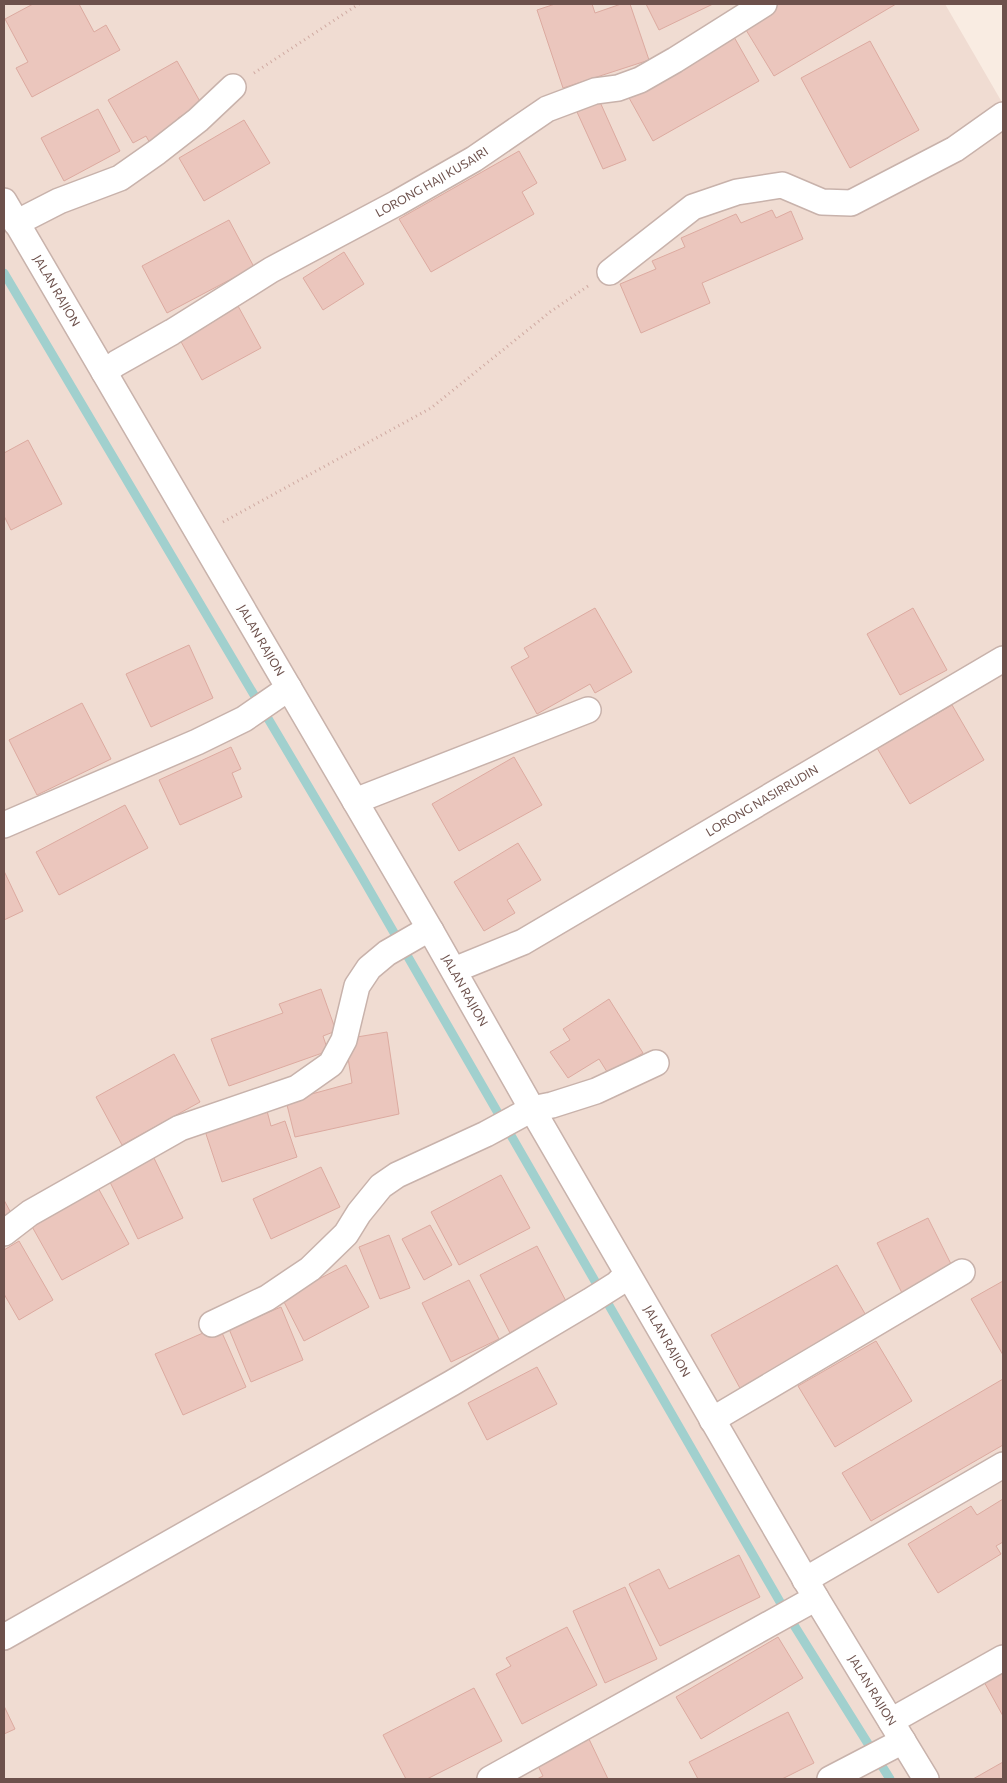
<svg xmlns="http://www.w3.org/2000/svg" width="1007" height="1783" viewBox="0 0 1007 1783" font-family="Commissioner,sans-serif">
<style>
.residential{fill:#f0dcd2}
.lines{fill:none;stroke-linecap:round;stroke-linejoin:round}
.stream{stroke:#a1d0ce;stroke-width:9}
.building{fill:#ebc6bd;stroke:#dcaaa0}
.minor-casing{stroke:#c8b2ab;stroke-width:28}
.path{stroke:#cfa9a1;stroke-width:3;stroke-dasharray:1 4;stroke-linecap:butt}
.minor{stroke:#fff;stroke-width:25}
.labels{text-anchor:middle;stroke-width:4.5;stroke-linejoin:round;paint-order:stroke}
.street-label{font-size:12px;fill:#6d514c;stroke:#fcf0e8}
</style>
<rect width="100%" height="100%" fill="#f9ece2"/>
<path class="residential" d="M4,4H945L1003,104V1779H4Z"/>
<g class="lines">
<path class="stream" d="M4,273L359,872L787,1614L890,1779"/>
</g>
<g class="building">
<path d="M33,4H79L94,32L106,25L120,50L32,97L16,68L28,62L5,19Z"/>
<path d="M555,4H592L595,13L621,4H630L649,60L563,88L537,10Z"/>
<path d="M646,4H713L659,30Z"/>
<path d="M779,4H896L774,76L743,25Z"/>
<path d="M734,37L759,81L653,141L628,96Z"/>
<path d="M870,41L919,130L850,168L801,78Z"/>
<path d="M177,61L202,105L178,118L184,129L152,147L146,136L133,143L108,100Z"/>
<path d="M600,102L626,160L603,169L577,112Z"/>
<path d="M98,109L120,151L64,181L41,138Z"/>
<path d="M244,120L270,163L204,201L179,158Z"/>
<path d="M519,151L537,183L522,192L534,214L431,272L399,219Z"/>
<path d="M772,210L776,218L791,211L803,239L702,283L710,303L641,333L620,284L656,269L652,261L685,247L681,238L736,214L741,223Z"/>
<path d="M229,220L254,267L167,313L142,266Z"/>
<path d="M344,252L364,284L323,310L303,278Z"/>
<path d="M238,306L261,348L202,380L179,338Z"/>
<path d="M28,440L62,504L11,530L4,516V453Z"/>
<path d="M595,608L632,672L595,693L590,684L537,714L511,667L529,657L524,648Z"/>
<path d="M913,608L947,670L900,695L867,634Z"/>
<path d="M189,645L213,698L151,727L126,674Z"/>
<path d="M82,703L111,759L37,795L9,740Z"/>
<path d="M952,705L984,760L910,804L877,748Z"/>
<path d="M231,747L241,769L232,773L242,797L180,825L159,780Z"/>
<path d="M514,757L542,805L459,851L432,804Z"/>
<path d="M125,805L148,848L59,895L36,852Z"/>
<path d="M518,843L541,880L507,900L515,913L484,931L454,882Z"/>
<path d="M4,871L23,911L4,920Z"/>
<path d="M321,989L336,1031L323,1036L328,1051L229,1086L211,1039L283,1013L279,1004Z"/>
<path d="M609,999L643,1053L609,1075L599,1059L568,1078L550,1052L570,1040L563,1029Z"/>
<path d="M387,1032L399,1114L295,1137L286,1101L352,1083L345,1039Z"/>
<path d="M174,1054L200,1102L122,1145L96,1097Z"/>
<path d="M267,1111L271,1126L285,1121L297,1157L222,1182L205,1131Z"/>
<path d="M152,1154L183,1218L138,1239L107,1176Z"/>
<path d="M321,1167L340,1207L271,1239L253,1199Z"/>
<path d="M501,1175L530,1228L459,1265L431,1212Z"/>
<path d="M97,1186L129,1244L62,1280L30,1223Z"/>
<path d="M4,1200L11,1213L4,1217Z"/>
<path d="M928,1218L955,1272L904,1297L877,1243Z"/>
<path d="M430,1225L452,1265L424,1280L402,1239Z"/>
<path d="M389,1235L410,1288L380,1299L359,1247Z"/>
<path d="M19,1241L53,1300L19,1320L4,1294V1250Z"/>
<path d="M537,1246L567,1303L510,1333L480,1275Z"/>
<path d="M346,1265L369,1307L304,1341L282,1298Z"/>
<path d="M837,1265L868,1319L741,1390L711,1335Z"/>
<path d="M469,1280L499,1339L451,1362L422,1303Z"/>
<path d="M1003,1281V1355L971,1299Z"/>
<path d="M281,1307L303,1360L251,1382L229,1329Z"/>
<path d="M219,1326L246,1387L183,1415L155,1354Z"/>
<path d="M876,1341L912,1401L835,1447L798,1386Z"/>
<path d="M537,1367L557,1404L487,1440L468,1403Z"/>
<path d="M1003,1379V1445L871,1521L842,1473Z"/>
<path d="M1003,1499V1542L996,1546L1001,1554L938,1593L908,1544L971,1506L977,1515Z"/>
<path d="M739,1555L760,1597L660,1646L629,1584L659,1569L669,1589Z"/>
<path d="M625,1587L657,1659L605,1683L573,1611Z"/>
<path d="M567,1627L597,1685L522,1724L496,1674L511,1666L506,1658Z"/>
<path d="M778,1637L803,1678L701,1739L676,1697Z"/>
<path d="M1003,1669V1716L983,1680Z"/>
<path d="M474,1688L502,1741L427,1779H406L383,1735Z"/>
<path d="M4,1706L15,1729L4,1734Z"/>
<path d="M788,1712L814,1763L782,1779H698L689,1762Z"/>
<path d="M588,1737L608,1779H537L543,1776L536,1762Z"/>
<path d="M1003,1762V1779H973Z"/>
</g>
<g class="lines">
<defs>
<g id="minor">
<path id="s1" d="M4,201L431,931L532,1109L816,1598L926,1779"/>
<path d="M16,223L59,201L120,178L157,152L198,120L233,87"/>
<path d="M610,272L693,207L737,192L782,185L822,202L851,203L955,149L1003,115"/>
<path id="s2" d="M104,372L117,363L172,332L271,270L397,203L474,159L547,109L595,91L618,88L640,80L675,60L764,4"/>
<path d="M355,801L588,710"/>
<path d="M4,825L197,742L244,719L289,688"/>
<path id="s3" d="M454,970L523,942L1003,659"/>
<path d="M4,1233L30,1213L180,1128L297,1088L331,1064L344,1040L357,986L369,968L387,953L420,934L431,931"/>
<path d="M212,1324L267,1298L310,1269L346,1234L359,1213L381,1186L397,1175L486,1134L532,1109L552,1105L596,1091L656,1063"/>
<path d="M712,1420L962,1272"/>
<path d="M805,1580L1003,1465"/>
<path d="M4,1637L452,1383L590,1301L617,1284L627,1274"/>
<path d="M891,1721L1003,1658"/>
<path d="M490,1779L816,1598"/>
<path d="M830,1779L903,1741"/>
</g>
</defs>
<use href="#minor" class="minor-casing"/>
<g class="path">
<path d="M254,73L359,4"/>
<path d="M223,522L431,408L550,312L588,286"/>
</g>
<use href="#minor" class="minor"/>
</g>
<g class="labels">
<g class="street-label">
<text dy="4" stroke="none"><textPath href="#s2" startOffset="379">LORONG HAJI KUSAIRI</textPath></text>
<text dy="4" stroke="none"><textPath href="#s1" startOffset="104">JALAN RAJION</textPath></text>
<text dy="4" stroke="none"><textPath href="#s1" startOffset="509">JALAN RAJION</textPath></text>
<text dy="4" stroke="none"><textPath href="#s3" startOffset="352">LORONG NASIRRUDIN</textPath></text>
<text dy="4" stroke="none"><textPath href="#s1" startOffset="914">JALAN RAJION</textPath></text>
<text dy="4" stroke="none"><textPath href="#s1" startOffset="1319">JALAN RAJION</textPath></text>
<text dy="4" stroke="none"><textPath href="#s1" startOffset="1724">JALAN RAJION</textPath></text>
</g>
</g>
<rect width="1007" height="1783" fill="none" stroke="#6d514c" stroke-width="10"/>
</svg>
